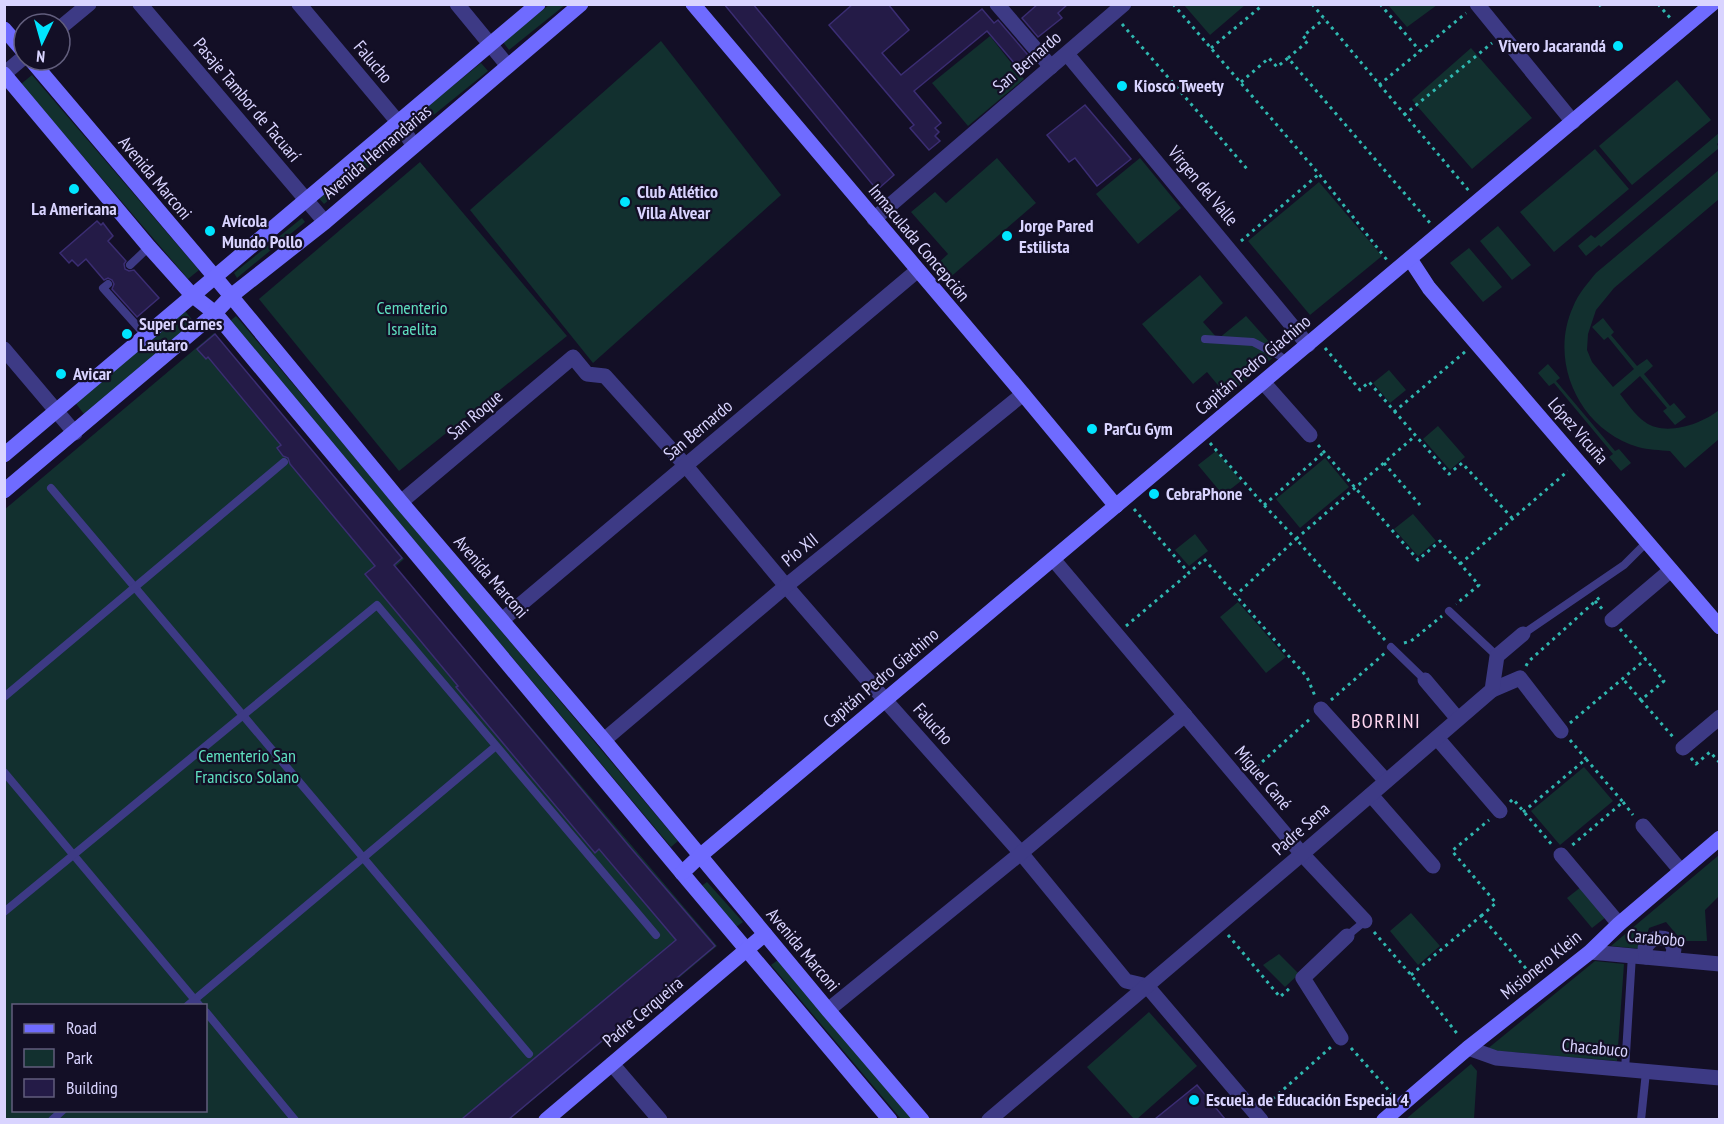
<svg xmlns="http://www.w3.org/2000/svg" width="1724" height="1124" viewBox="0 0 1724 1124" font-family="'PT Sans Narrow',sans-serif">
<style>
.green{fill:#12302f;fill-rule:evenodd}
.building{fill:#241b47;stroke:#3b2d73;stroke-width:1.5}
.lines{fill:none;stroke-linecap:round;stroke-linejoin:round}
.path{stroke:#2fb8b0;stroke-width:3;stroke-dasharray:3 4.5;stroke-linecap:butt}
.lane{stroke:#3d3a85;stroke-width:8}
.street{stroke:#3d3a85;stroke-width:15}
.secondary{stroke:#6f6bff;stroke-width:15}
.poi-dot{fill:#00e5ff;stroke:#130f26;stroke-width:2}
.labels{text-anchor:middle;stroke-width:4.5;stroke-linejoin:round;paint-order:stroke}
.poi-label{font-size:18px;font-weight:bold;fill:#d9d4ff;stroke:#130f26;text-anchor:start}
.street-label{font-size:18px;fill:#d9d4ff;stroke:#130f26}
.park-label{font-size:18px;fill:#5fe0c0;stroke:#130f26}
.neighbourhood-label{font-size:20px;letter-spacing:1.5px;fill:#ffd6f0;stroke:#130f26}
</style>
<rect width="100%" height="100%" fill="#130f26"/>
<g class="green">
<path d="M549,5H565L509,50L503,42Z"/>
<path d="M1184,5H1245L1210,35Z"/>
<path d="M1388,5H1437L1407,27Z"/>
<path d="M990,36L1024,79L968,126L932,83Z"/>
<path d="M661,41L781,195L593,363L470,210Z"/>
<path d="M1471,48L1532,118L1472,169L1412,100Z"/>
<path d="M481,63L488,71L420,126L413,118Z"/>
<path d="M32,75L199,270L188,279L21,84Z"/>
<path d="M1677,80L1711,120L1632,185L1599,146Z"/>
<path d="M1719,133V142L1717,144L1719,148L1601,247L1599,245L1586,256L1578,246L1591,235L1595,238Z"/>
<path d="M385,141L392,148L324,204L317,196Z"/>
<path d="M1595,149L1629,189L1554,252L1520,212Z"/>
<path d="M997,158L1036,203L947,280L935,266L948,254L911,212L935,192L946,203Z"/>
<path d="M1140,158L1181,208L1138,244L1096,194Z"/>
<path d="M420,162L567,336L399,471L259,299Z"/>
<path d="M1719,170V199L1614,288L1596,310L1588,334L1587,350L1592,362L1613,387L1634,369L1608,337L1604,340L1592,327L1603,318L1614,332L1611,335L1637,366L1647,359L1653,366L1644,374L1670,406L1674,403L1686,417L1675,425L1663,411L1667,408L1640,376L1620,394C1627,403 1635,415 1645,422C1665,437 1702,424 1719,410V439L1685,468L1670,451C1660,450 1648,450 1638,447C1580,430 1548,362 1573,307C1578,294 1587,284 1596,273Z"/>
<path d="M1319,182L1382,256L1310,315L1248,241Z"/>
<path d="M302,218L305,222L237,278L234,273Z"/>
<path d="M1498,226L1531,265L1512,280L1480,241Z"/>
<path d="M1469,248L1502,287L1483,302L1450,263Z"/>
<path d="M1200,275L1223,303L1203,322L1218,339L1246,316L1271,344L1283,337L1288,345L1227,396L1207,372L1193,384L1142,324Z"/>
<path d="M185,311L195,323L84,414L74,401Z"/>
<path d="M236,316L678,841L671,847L230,321Z"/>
<path d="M214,333L404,559L395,567L717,946L510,1119H4V510ZM14,1006H206V1110H14Z"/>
<path d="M1548,364L1560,378L1556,381L1615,451L1619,449L1631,463L1621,471L1609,457L1613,454L1554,383L1549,386L1538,373Z"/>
<path d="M1389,370L1406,390L1390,403L1373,383Z"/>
<path d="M1438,426L1465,457L1450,470L1423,439Z"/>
<path d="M1216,451L1241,481L1223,495L1198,465Z"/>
<path d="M1325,458L1349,487L1300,528L1276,499Z"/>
<path d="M1413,514L1436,541L1418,556L1394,529Z"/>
<path d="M1195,534L1208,551L1189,566L1175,550Z"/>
<path d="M1238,602L1286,657L1266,673L1220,617Z"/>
<path d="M1584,767L1613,801L1560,845L1531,811Z"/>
<path d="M1719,855V896L1705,910L1707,941H1682L1666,922L1649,928L1642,949L1611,946Z"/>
<path d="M707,882L743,922L736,927L700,887Z"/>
<path d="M1581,887L1606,917L1592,928L1567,898Z"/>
<path d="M1411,913L1440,946L1418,965L1390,931Z"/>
<path d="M1279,954L1299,974L1285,987L1263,965Z"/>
<path d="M778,960L912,1119H901L771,965Z"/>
<path d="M1595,961L1624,964L1617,1061L1486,1050Z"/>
<path d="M1149,1012L1197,1066L1137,1119H1134L1087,1067Z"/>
<path d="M1471,1064L1477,1071L1474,1119H1406Z"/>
</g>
<g class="building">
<path d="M724,4H753L894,175L877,190Z"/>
<path d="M853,4H888L909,30L882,53L901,75L982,9L994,23L998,20L1033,61L1021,71L987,31L914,91L941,123L935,128L939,132L935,136L940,141L929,150L910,128L914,125L829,25Z"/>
<path d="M1038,4H1068L1058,13L1062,18L1038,37L1022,18Z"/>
<path d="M1085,105L1131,159L1097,186L1075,158L1069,162L1047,135Z"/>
<path d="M97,221L101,225L103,223L113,236L108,241L126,261L124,264L125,269L129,271L134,270L159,298L137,317L112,289L114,284L112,280L108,278L104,280L86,259L78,266L72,260L69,263L60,253Z"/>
<path d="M215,334L402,558L394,565L629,846L715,946L509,1119H462L676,940L599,849L595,853L456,687L458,686L365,574L375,566L290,464L288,458L283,456L277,448L281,445L208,357L206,359L197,349Z"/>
<path d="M1197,1085L1225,1119H1155Z"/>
</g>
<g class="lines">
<g class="path">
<path d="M1173,4L1319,174L1387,260"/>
<path d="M1312,4L1469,191"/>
<path d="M1380,4L1420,51"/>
<path d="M1599,4L1601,7"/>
<path d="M1658,4L1671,19"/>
<path d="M1122,24L1248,170"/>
<path d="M1211,48L1264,4"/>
<path d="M1288,58L1308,41L1303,36L1324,19"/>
<path d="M1241,82L1269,58L1277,67L1288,58L1430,223"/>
<path d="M1379,85L1466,13"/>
<path d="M1404,115L1492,43"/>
<path d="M1241,241L1319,174"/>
<path d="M1325,348L1360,390L1369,382L1449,474L1462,463L1512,518"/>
<path d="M1394,412L1466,351"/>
<path d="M1210,443L1264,505L1296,539L1236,595"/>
<path d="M1318,445L1418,560L1440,541L1479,585L1456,604"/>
<path d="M1384,463L1420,505"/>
<path d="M1264,505L1324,452"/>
<path d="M1134,509L1189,573L1204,559L1307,677L1315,696"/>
<path d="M1460,564L1568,471"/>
<path d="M1595,601L1604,611"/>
<path d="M1126,626L1189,573"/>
<path d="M1620,629L1664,681L1641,700L1623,679"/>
<path d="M1385,640L1296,539L1415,436"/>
<path d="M1404,643L1411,641L1442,616"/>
<path d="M1526,666L1528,662L1600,597"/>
<path d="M1331,700L1385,653"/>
<path d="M1641,700L1673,737"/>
<path d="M1570,723L1646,659"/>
<path d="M1570,740L1586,759"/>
<path d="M1691,758L1696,764L1710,752L1720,763"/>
<path d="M1251,772L1311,718"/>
<path d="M1510,802L1513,799L1553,846"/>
<path d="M1623,802L1633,815"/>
<path d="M1523,812L1586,759L1623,802L1570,847"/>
<path d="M1481,916L1496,903L1452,851L1489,820"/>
<path d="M1374,932L1411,975L1459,1036"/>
<path d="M1228,935L1280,997L1291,987"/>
<path d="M1411,975L1481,916L1535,979"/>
<path d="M1351,1048L1392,1094"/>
<path d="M1267,1104L1331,1047"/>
</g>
<g class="lane">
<path d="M130,265L149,247"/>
<path d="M108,284L103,288L146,336"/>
<path d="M1205,339L1253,342L1280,356L1287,362"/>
<path d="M51,488L529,1054"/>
<path d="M1449,611L1497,656"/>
<path d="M1523,634L1624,565L1647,542"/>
<path d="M1391,647L1425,680"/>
<path d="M4,697L284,462"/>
<path d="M4,772L200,1006"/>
<path d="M4,912L377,605L656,935"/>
<path d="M1347,936L1365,921"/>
<path d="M187,1006L496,746"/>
<path d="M206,1012L295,1120"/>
<path d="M1625,1070L1632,955"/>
<path d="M52,1120L63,1110"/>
<path d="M1641,1120L1646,1072"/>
</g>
<g class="street">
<path d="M140,4L325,222"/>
<path d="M299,4L398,122L414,146"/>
<path d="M457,4L508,66"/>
<path d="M997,4L1051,67"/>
<path d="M1477,4L1573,122"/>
<path d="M60,28L89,4"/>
<path d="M1067,54L1308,345"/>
<path d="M4,74L24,57"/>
<path d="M874,219L1124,4"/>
<path d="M4,349L75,433"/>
<path d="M1263,382L1310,435"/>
<path d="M401,502L573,357L587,374L605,376L686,466L786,586L885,700L1021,853L1126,981L1147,986L1261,1120"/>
<path d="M1053,559L1302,854L1365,921"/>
<path d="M502,620L918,270"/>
<path d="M1612,620L1671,570"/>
<path d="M1425,680L1458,719"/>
<path d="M1492,690L1520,678L1561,731"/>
<path d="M1321,709L1386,781"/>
<path d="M1437,738L1500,811"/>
<path d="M604,740L786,586L1023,394"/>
<path d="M1683,748L1720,717"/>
<path d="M1371,795L1433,866"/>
<path d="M1643,826L1681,871"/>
<path d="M1561,855L1619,924"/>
<path d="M1590,952L1720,964"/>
<path d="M1646,957L1645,948C1652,937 1658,936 1670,940L1674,949L1672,959"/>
<path d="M828,1010L1021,853L1185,715"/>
<path d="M1341,1038L1303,978L1347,936"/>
<path d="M1468,1048L1496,1058L1720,1078"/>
<path d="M612,1064L660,1120"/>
<path d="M989,1120L1302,854L1492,690L1497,656L1523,634"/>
</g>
<g class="secondary">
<path d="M693,4L1023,394L1116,506"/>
<path d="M4,29L24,52"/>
<path d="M31,60L231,296L401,502L604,740L828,1010L922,1120"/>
<path d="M4,74L149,247L192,295L215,313L682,873L890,1120"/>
<path d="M1410,259L1429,288L1720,627"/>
<path d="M4,455L538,4"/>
<path d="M4,491L215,313L231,296L325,222L581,4"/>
<path d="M682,873L701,855L1712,4"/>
<path d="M546,1120L765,934"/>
<path d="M1384,1120L1468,1048L1590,952L1619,924L1720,838"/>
</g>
</g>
<g class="poi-dot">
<circle cx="1618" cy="46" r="6"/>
<circle cx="1122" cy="86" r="6"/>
<circle cx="74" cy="189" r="6"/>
<circle cx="625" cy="202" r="6"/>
<circle cx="210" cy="231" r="6"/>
<circle cx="1007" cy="236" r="6"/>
<circle cx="127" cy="334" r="6"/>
<circle cx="61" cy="374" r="6"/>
<circle cx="1092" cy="429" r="6"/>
<circle cx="1154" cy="494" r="6"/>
<circle cx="1194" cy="1100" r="6"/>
</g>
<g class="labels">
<g class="poi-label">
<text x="1606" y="52" text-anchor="end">Vivero Jacarandá</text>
<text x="1134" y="92">Kiosco Tweety</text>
<text x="637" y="198">Club Atlético<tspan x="637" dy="21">Villa Alvear</tspan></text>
<text x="74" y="215" text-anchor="middle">La Americana</text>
<text x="222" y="227">Avícola<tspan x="222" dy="21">Mundo Pollo</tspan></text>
<text x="1019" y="232">Jorge Pared<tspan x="1019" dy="21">Estilista</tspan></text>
<text x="139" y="330">Super Carnes<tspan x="139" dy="21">Lautaro</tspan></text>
<text x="73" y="380">Avicar</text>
<text x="1104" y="435">ParCu Gym</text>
<text x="1166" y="500">CebraPhone</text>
<text x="1206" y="1106">Escuela de Educación Especial 4</text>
</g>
<g class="street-label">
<text transform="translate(373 62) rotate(50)" y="6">Falucho</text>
<text transform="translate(1027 62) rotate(-41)" y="6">San Bernardo</text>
<text transform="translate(247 100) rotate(50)" y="6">Pasaje Tambor de Tacuarí</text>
<text transform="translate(377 152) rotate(-40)" y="6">Avenida Hernandarias</text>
<text transform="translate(155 178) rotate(50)" y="6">Avenida Marconi</text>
<text transform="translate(1203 186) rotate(50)" y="6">Virgen del Valle</text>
<text transform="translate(919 243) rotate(50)" y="6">Inmaculada Concepción</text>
<text transform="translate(1253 365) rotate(-40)" y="6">Capitán Pedro Giachino</text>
<text transform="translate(475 415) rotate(-40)" y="6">San Roque</text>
<text transform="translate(698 430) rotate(-40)" y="6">San Bernardo</text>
<text transform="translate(1578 431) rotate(49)" y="6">López Vicuña</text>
<text transform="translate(800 550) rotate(-39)" y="6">Pío XII</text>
<text transform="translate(491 577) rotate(49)" y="6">Avenida Marconi</text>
<text transform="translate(881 678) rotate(-40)" y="6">Capitán Pedro Giachino</text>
<text transform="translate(933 724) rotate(48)" y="6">Falucho</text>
<text transform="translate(1263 778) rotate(50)" y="6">Miguel Cané</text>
<text transform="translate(1301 829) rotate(-41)" y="6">Padre Sena</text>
<text transform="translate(1656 938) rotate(5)" y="6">Carabobo</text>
<text transform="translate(803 950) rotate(50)" y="6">Avenida Marconi</text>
<text transform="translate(1541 965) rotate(-39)" y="6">Misionero Klein</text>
<text transform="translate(643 1012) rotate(-40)" y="6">Padre Cerqueira</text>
<text transform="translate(1595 1048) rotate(5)" y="6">Chacabuco</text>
</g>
<g class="park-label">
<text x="412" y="314">Cementerio<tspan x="412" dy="21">Israelita</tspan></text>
<text x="247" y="762">Cementerio San<tspan x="247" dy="21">Francisco Solano</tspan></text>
</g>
<g class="neighbourhood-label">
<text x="1386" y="728">BORRINI</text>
</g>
</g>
<rect width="1724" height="1124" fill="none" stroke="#d9d4ff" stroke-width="12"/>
<rect x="12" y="1004" width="195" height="108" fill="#130f26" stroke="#625e7d" stroke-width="1.5"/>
<rect x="24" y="1024" width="30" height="9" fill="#6f6bff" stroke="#625e7d" stroke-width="1.5"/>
<text x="66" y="1034" font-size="18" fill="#d9d4ff">Road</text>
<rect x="24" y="1049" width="30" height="18" fill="#12302f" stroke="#625e7d" stroke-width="1.5"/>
<text x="66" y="1064" font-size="18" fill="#d9d4ff">Park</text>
<rect x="24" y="1079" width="30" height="18" fill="#241b47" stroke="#625e7d" stroke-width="1.5"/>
<text x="66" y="1094" font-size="18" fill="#d9d4ff">Building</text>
<g transform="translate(42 42) rotate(185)"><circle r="28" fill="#130f26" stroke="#625e7d" stroke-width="1.5"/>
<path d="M0-4.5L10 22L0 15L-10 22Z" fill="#00e5ff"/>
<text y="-9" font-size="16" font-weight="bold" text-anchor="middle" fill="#d9d4ff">N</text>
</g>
</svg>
